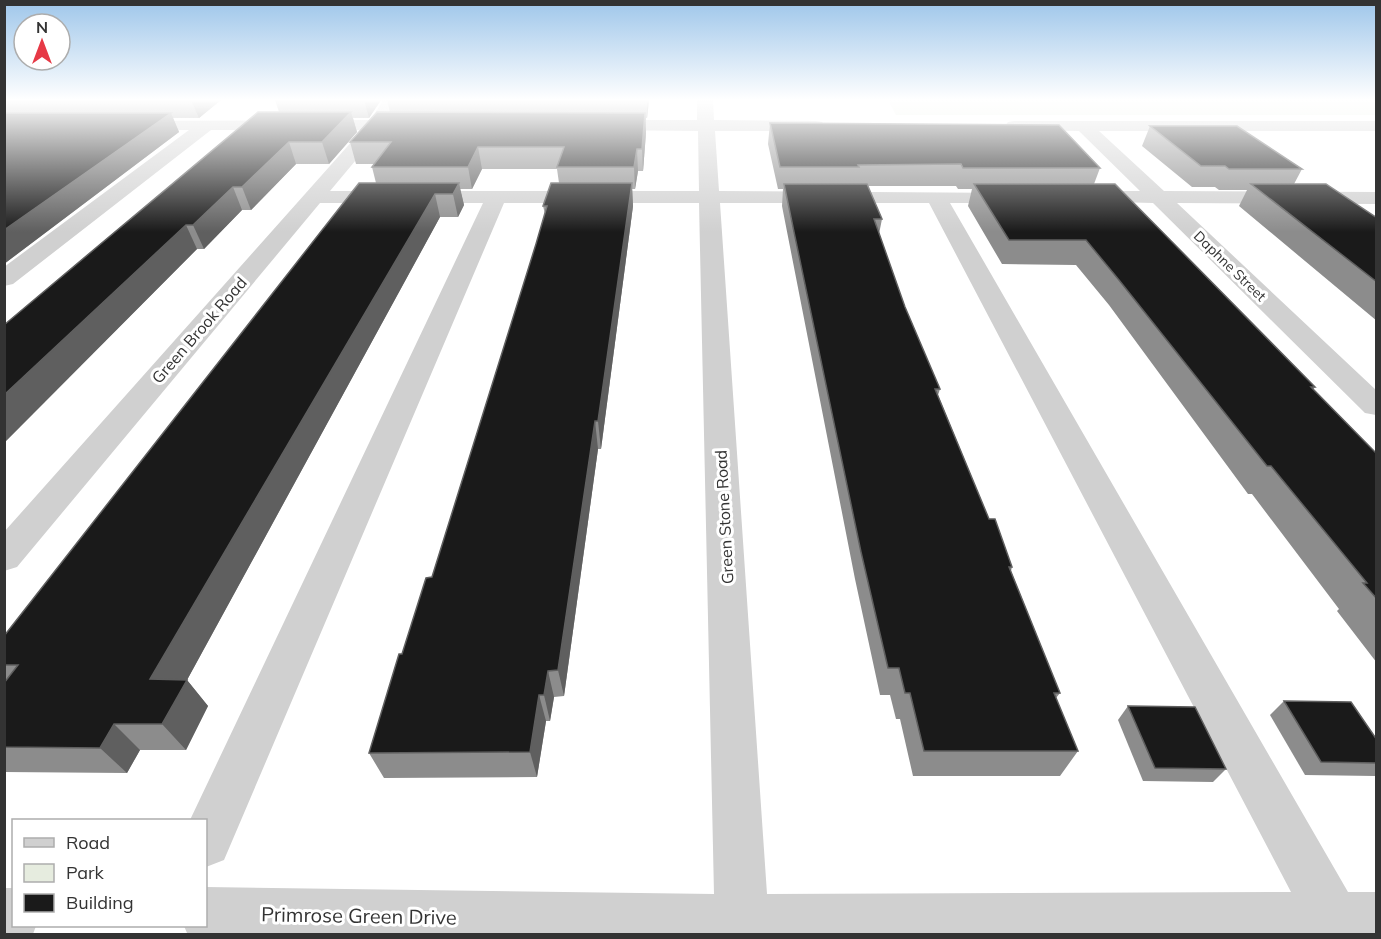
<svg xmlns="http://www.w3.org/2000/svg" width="1381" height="939" viewBox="0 0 1381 939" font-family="Mulish,sans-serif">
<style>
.green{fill:#e6ecdf}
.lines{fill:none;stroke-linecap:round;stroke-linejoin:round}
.minor{fill:#d0d0d0;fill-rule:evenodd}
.wall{fill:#8c8c8c}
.shaded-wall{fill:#5f5f5f}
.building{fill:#1a1a1a;stroke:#5f5f5f;stroke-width:1.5}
.labels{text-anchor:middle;stroke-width:6;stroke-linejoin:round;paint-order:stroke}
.far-street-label{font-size:14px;fill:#333;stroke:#fff}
.street-label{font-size:16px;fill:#333;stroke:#fff}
.near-street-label{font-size:20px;fill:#333;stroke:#fff}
</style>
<rect width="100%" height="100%" fill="#fff"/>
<path class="green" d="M888,100H1376V115H896Z"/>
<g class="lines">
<g class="minor">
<path d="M383,100H399L388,120L417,121L420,125L417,129L381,130L330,191H699L698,131L600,130L594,129L591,125L594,121L600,120H697V100H713L714,120L816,121L822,122L825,126L822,130L816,131H715L719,191L1022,193L1025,197L1022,201L1015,203H950L1348,892H1376V934L187,933L184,926H206V887L714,894L699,203H504L224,860L206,867V820H190L483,203H320L17,567L4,571V532L362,130H211L13,284L4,286V267L189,130H132L126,129L123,125L126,121L371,120ZM720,203H929L1291,892L767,894Z"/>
<path d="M1014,121H1376V131H1099L1164,191L1376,192V204L1177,203L1376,390V415L1365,413L1153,203L1077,201L1074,197L1077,193L1084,191H1140L1079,131L1008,130L1005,126L1008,122Z"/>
<path d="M4,888H14V926H36L33,934H4Z"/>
</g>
</g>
<g class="wall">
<path d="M4,100H221L199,118H173L179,132L4,264Z"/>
<path d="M275,100H381L369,118H353L357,132L329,164H296L251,210H242L204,249H197L4,443L279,112Z"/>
<path d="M387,100H649L647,118H646V133L643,171H638L635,189H632L633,206L601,449H598L564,696L554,697L550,721H546L537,777L384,778L369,753L402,654L432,577L536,244L545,214L543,206L559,183L557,169H482L472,189H460L464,205L458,217H440L187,680L208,706L186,750H140L127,773L4,772V636L376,183L372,167L374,164H356L350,142L390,112Z"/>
<path d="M770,123L1100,168L1094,184L1315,387L1313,390L1377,454V663L1337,611L1339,609L1252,494H1248L1109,305L1076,265L1002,264L968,206L972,189H958L956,186H868L882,219L879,234L905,307L940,389L938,395L989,519L1012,567L1011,571L1060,693L1056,698L1078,751L1060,776H913L900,719H896L890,695H880L855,579L782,206L783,189H778L768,144Z"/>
<path d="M1150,126L1302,169L1294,184L1377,218V321L1239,206L1247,190H1219L1215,187H1192L1142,146Z"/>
<path d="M1284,701L1377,740V775L1375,776L1305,775L1270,715Z"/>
<path d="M1128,706L1226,769L1213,782L1143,781L1118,720Z"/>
</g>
<g class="shaded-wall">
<path d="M191,100H221L199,118Z"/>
<path d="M364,100H381L369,118Z"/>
<path d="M647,100H649L647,118Z"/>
<path d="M351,112L357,132L329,164L322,142Z"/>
<path d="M171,113L179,132L4,264V230Z"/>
<path d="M645,113L646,133L643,171L642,149Z"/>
<path d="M289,142L296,164L251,210L242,187Z"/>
<path d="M478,147L482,169L472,189L468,167Z"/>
<path d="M637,149L638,171L635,189L634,167Z"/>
<path d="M459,183L464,205L458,217L453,194Z"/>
<path d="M632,183L633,206L601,449L598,421Z"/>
<path d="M233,187L242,210L204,249L193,225Z"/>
<path d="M435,194L440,217L187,680L208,706L186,750L162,724L150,679Z"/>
<path d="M186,225L197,249L4,443V395Z"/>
<path d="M595,421L598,449L564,696L558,670Z"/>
<path d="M548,671L554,697L550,721L544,695Z"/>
<path d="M539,695L546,721L537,777L530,752Z"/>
<path d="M114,724L140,750L127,773L100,748Z"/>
</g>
<g class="building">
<path d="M258,112H351L322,142H289L242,187H233L193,225H186L4,395V325Z"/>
<path d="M377,112L645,113L642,149H637L634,167H557L564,147H478L468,167H372L391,142H350Z"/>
<path d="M4,113H171L4,230Z"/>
<path d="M770,123L1059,125L1100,168H963L961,164L858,165L859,167H780Z"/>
<path d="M1150,126H1237L1302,169H1229L1225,166H1201Z"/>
<path d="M359,183H459L453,194H435L150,679L187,680L162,724H114L100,748L4,747V683L18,665H4V636Z"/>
<path d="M551,183H632L598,421H595L558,670L548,671L544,695H539L530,752L369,753L399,654H402L426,578L432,577L536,244L547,206H543Z"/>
<path d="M784,184H867L882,219H874L905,307L940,389H935L989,519H995L1012,567H1009L1060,693H1054L1078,751H924L910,693H905L899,668H888L861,552Z"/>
<path d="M974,184H1115L1315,387H1311L1377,454V599L1363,583H1367L1271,466H1267L1119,280L1086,240H1009Z"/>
<path d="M1251,184H1326L1377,218V282Z"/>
<path d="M1284,701L1351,702L1377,740V763L1321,762Z"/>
<path d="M1128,706L1195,707L1226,769L1155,768Z"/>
</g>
<linearGradient id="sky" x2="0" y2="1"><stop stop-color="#9ec6ea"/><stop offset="0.43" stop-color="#fff"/><stop offset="1" stop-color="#fff" stop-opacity="0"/></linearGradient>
<rect width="1381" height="232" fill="url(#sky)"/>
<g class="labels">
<g class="far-street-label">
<text transform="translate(1230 266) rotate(44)" y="5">Daphne Street</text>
</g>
<g class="street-label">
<text transform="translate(199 330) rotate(-49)" y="6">Green Brook Road</text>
<text transform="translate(724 517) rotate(-93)" y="6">Green Stone Road</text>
</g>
<g class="near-street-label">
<text transform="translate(359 916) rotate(1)" y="7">Primrose Green Drive</text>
</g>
</g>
<rect width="1381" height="939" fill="none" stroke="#333333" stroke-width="12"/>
<rect x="12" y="819" width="195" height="108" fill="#ffffff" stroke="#adadad" stroke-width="1.5"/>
<rect x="24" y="838" width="30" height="9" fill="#d0d0d0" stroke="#adadad" stroke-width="1.5"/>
<text x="66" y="849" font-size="18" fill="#333333">Road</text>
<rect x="24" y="864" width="30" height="18" fill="#e6ecdf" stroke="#adadad" stroke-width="1.5"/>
<text x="66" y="879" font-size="18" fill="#333333">Park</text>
<rect x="24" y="894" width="30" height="18" fill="#1a1a1a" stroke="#adadad" stroke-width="1.5"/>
<text x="66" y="909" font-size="18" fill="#333333">Building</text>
<g transform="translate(42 42)"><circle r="28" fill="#ffffff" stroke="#adadad" stroke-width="1.5"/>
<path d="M0-4.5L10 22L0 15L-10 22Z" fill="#e63946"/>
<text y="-9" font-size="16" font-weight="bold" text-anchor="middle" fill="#333333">N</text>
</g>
</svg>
